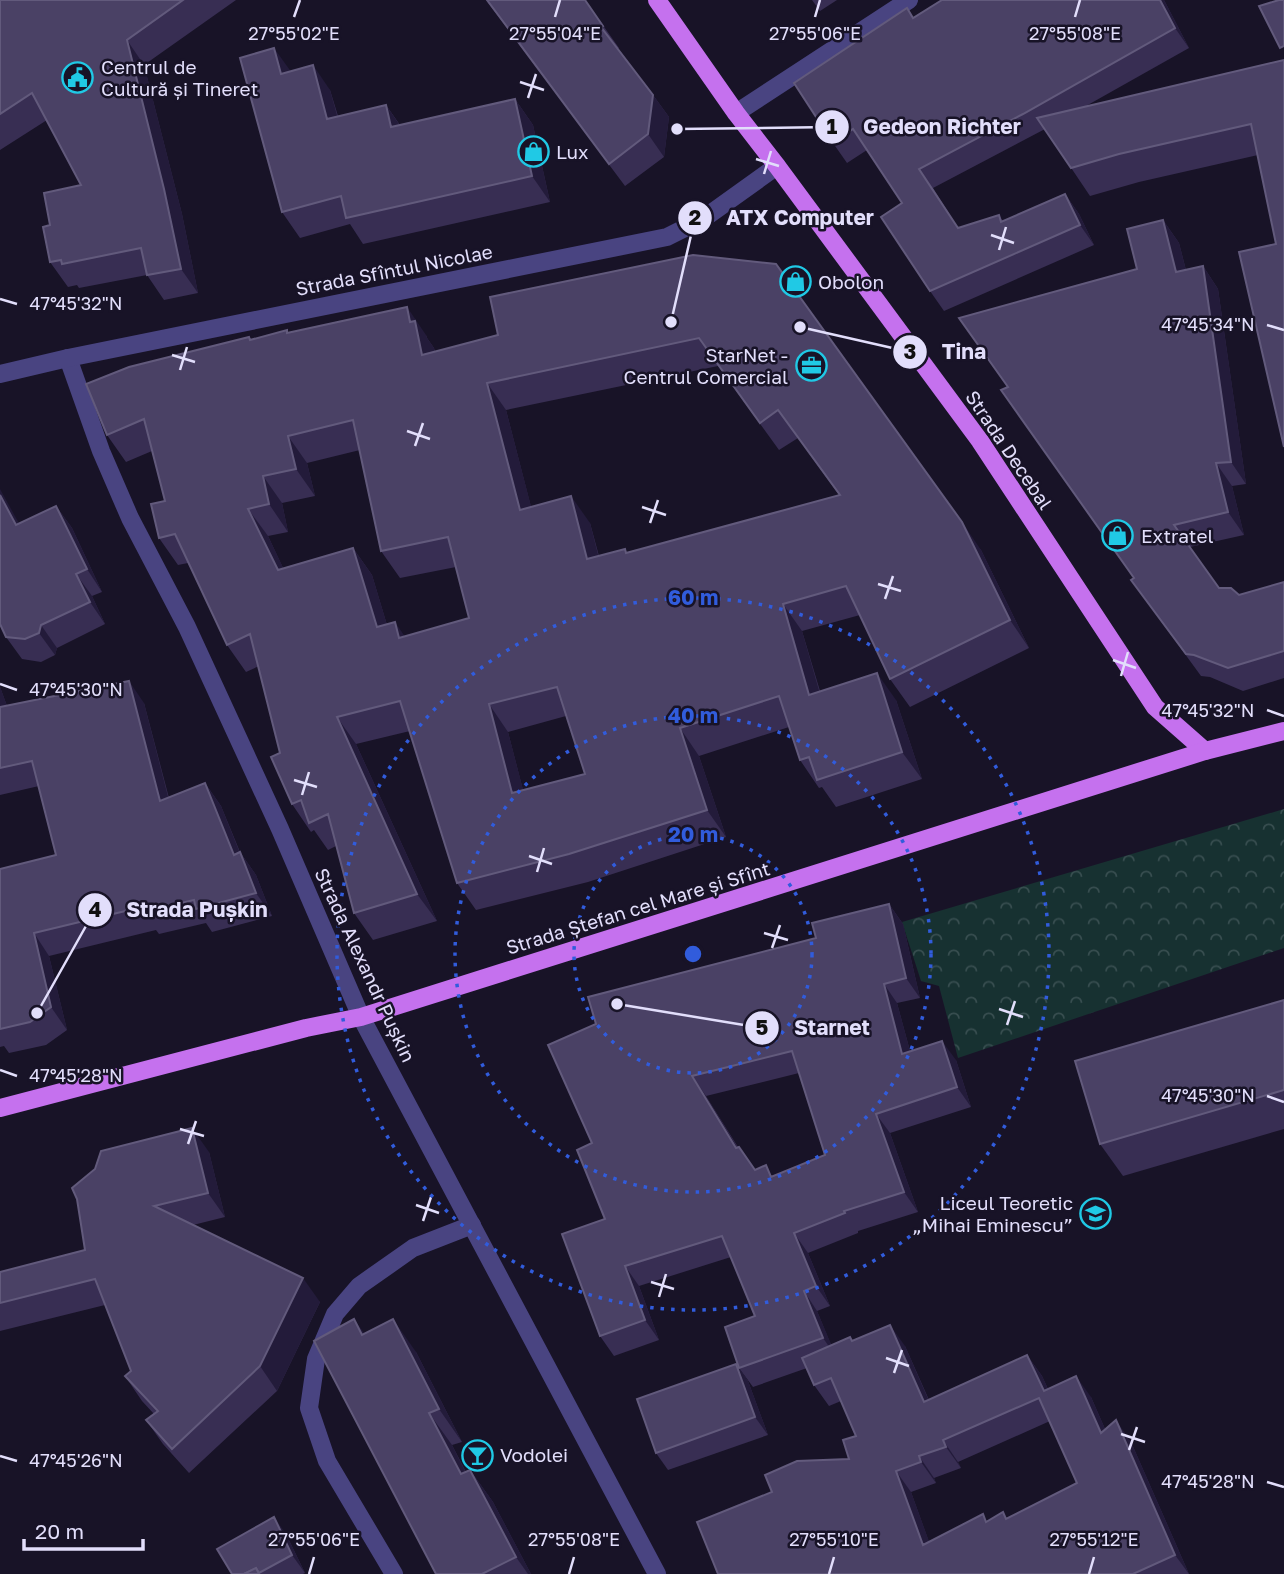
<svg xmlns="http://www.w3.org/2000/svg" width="1284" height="1574" viewBox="0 0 1284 1574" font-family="'Golos Text',sans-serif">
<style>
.park{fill:url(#park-crowns)}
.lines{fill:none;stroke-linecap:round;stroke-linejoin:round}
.minor{stroke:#494481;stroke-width:18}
.tertiary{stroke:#494481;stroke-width:18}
.primary{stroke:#c571ee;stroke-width:18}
.wall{fill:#382e53;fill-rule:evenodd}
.shaded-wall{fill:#231b3a}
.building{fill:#4a4165;stroke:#625a7c;stroke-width:2;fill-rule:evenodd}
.ticks{fill:none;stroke:#e2defb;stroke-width:2.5}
.ring{fill:none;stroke:#315cdc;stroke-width:3.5;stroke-dasharray:3.5 7}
.labels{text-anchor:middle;stroke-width:5;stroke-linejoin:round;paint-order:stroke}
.poi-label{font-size:19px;fill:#e2defb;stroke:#181327;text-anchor:start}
.street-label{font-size:19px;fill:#e2defb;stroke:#181327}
.ticks-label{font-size:18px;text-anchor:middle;fill:#e2defb;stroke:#181327;stroke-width:5;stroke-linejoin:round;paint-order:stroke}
.centre{fill:#315cdc;stroke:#181327;stroke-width:3.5}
.ring-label{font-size:21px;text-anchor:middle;font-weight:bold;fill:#315cdc;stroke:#181327;stroke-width:5;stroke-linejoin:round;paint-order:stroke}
.leader{fill:none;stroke:#e2defb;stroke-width:2.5}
.callout-dot{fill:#e2defb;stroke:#181327;stroke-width:2.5}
.mark-label{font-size:21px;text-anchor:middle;font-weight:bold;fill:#111}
.callout-label{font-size:21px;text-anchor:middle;font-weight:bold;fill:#e2defb;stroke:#181327;stroke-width:5;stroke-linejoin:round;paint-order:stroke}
</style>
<defs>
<pattern id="park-crowns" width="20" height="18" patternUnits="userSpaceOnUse" patternTransform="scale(1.75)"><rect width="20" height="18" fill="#173131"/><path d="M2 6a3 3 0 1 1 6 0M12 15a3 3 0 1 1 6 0" fill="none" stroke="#384e50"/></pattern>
</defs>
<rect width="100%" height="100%" fill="#181327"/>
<path class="park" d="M1284,809V948L958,1058L939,986L921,981L902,922Z"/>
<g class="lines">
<g class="minor">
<path d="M736,113L909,0"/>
<path d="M68,358L101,451L130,518L187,627L280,829L361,1017"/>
<path d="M0,374L68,358L667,237L703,219L777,166"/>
<path d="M394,1574L327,1461L309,1408L316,1359L335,1314L359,1286L413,1248L472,1225"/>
</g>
<path class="tertiary" d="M361,1017L657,1574"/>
<g class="primary">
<path d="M657,0L736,113L777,166L980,441L1155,707L1205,751"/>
<path d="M0,1108L306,1028L361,1017L1205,751L1284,731"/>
</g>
</g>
<g class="wall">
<path d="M0,0H236L144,65L182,214L198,293L164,300L147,275L79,288L77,285L68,287L50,262V225L81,185L47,120L0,150Z"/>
<path d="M486,0H585L619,48L617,49L653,95L669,117L664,157L625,186Z"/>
<path d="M812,0H837L820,11Z"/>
<path d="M942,0H1164L1189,48L1086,106L1284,60L1276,244L1258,155L1139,182L1090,196L1045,129L933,188L958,228L999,215L1003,221L1065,194L1079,214L1094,245L944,311L930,291L902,203L867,150L847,163L833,143L913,18Z"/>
<path d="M290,71L330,90L338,116L386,105L400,125L515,99L533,125L550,202L363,244L350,224L300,238L282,212Z"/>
<path d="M1163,220L1179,243L1186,270L1203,266L1218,289L1246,484L1232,486L1244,535L1190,547L1219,588L1239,595L1284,582V678L1243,691L1210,677L1201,676L1131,580L1134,578L1137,269Z"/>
<path d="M693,255L981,550L1029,648L910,707L890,679L860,615L802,631L820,691L896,700L922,779L836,807L822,787L819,788L800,760L789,727L699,756L726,837L588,882L476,910L457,883L410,731L356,744L437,921L373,940L354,913L336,846L328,850L314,830L311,832L292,804L259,666L246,672L227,645L188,563L178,565L159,538L165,501L152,451L126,462L107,435L249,337L251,339L288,333L426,335L427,338L434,348L435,352L498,335ZM718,366L779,450L798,438L839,495L627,553L625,549L599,556L590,523L531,507L506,410ZM360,450L381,551L400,578L456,567L469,618L405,637L387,625L372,575L353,548L283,568L268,536L288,532L282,503L315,496L307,463ZM566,716L585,774L523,790L508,732Z"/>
<path d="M56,506L72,528L102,592L92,596L105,624L57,648L55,655L41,662L22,659L6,637L19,524Z"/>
<path d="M0,687L7,706L144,703L169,798L205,783L221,806L240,852L256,875L272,916L212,932L206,923L159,934L156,930L49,956L67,1030L46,1045L9,1053L4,1046L0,1047V869L56,855L39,786L0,795Z"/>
<path d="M889,904L903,924L920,998L897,1003L910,1051L956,1060L971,1107L890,1133L918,1212L858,1231V1233L808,1253L830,1306L817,1311L831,1345L850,1337L853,1341L905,1346L929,1400L1027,1355L1042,1376L1048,1389L1091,1397L1105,1429L1131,1442L1189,1574H718L772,1492L849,1459L856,1436L841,1401L829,1406L814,1385L807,1368L753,1387L739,1368L755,1316L731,1257L639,1286L659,1340L614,1356L600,1336L605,1219L592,1143L816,938ZM799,1073L825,1155L774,1176L755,1170L738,1147L706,1096ZM1050,1421L1077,1483L1008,1518L987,1521L929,1542L911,1492L936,1483L934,1478L961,1468L958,1462Z"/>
<path d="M1284,1000V1129L1123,1176L1100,1144Z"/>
<path d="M209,1152L225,1217L193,1225L320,1302L277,1391L189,1473L163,1444L146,1420L154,1414L142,1401L125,1376L131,1371L105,1305L0,1331V1272L85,1250Z"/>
<path d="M364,1334L416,1352L462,1442L452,1445L466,1472L470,1470L493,1502L531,1574H436Z"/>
<path d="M736,1364L748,1381L768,1435L668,1470L656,1453Z"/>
<path d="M286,1534L305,1573L303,1574H232Z"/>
</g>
<g class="shaded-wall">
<path d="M1160,0H1164L1189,48L1175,28Z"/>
<path d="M127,40L144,65L182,214L198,293L181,269Z"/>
<path d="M274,48L292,73L281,74Z"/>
<path d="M313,65L330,90L345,144L327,119Z"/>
<path d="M653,95L669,117L664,157L648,134Z"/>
<path d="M515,99L533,125L550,202L532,176Z"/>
<path d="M386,105L403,130L391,127Z"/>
<path d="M1065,194L1079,214L1094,245L1080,225Z"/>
<path d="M1163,220L1179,243L1192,294L1176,272Z"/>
<path d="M1203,266L1218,289L1246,484L1231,462Z"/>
<path d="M407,307L426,335L427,338L434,348L441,382L422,355L410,322Z"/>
<path d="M487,383L506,410L539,537L520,510Z"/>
<path d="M288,436L307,463L315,496L296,469Z"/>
<path d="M1216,463L1232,486L1244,535L1228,512Z"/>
<path d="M263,476L282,503L288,532L269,504Z"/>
<path d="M0,489L32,547L16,525L0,495Z"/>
<path d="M571,496L590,523L606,586L587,559Z"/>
<path d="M56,506L72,528L102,592L87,569Z"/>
<path d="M248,509L268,536L297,597L278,570Z"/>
<path d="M962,522L981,550L1029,648L1010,620Z"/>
<path d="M353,548L372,575L396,655L377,627Z"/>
<path d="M76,574L92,596L105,624L90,602Z"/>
<path d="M783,604L802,631L828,722L809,695Z"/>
<path d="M395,622L414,650L399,638Z"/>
<path d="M41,625L57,648L55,655L39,633Z"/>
<path d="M877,673L896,700L922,779L902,752Z"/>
<path d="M129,681L144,703L175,824L160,801Z"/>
<path d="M0,687L16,730L0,707Z"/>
<path d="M489,704L508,732L531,820L512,793Z"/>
<path d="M337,717L356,744L437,921L417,894Z"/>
<path d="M680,728L699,756L726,837L707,810Z"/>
<path d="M205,783L221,806L250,878L234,855Z"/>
<path d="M240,852L256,875L272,916L256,893Z"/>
<path d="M889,904L903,924L920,998L906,978Z"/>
<path d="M34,933L49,956L67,1030L51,1007Z"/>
<path d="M884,984L897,1003L916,1073L902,1054Z"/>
<path d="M942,1041L956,1060L971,1107L957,1087Z"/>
<path d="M692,1076L706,1096L750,1168L736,1148Z"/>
<path d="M876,1114L890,1133L918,1212L904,1192Z"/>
<path d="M192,1128L209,1152L225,1217L208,1193Z"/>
<path d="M794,1233L808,1253L830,1306L816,1286Z"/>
<path d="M625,1266L639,1286L659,1340L645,1320Z"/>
<path d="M303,1278L320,1302L277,1391L260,1366Z"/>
<path d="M804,1291L817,1311L837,1358L823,1338Z"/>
<path d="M354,1319L377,1351L362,1335Z"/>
<path d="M393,1319L416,1352L462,1442L439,1409Z"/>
<path d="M890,1325L905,1346L939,1424L924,1402Z"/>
<path d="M1027,1355L1042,1376L1059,1413L1044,1391Z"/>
<path d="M736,1364L748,1381L768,1435L755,1417Z"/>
<path d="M1076,1376L1091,1397L1116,1454L1101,1433Z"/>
<path d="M429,1413L452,1445L483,1507L461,1474Z"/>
<path d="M1116,1420L1131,1442L1189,1574L1175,1555Z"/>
<path d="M943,1440L958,1462L961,1468L946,1447Z"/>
<path d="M919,1456L934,1478L936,1483L921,1462Z"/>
<path d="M470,1470L493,1502L531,1574H528L516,1557Z"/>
<path d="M896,1471L911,1492L938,1566L923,1545Z"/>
<path d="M274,1517L286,1534L305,1573L292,1555Z"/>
</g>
<g class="building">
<path d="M0,0H183L127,40L164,189L181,269L147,275L141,248L62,264L61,260L50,262L43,227L50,225L44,193L81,185L32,93L0,114Z"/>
<path d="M487,0H585L603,26L601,27L653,95L648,134L609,164Z"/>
<path d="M942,0H1160L1175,28L1023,114L919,169L958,228L999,215L1001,222L1065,194L1080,225L930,291L881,217L902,203L853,129L833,143L794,83L907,8L913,18Z"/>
<path d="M1279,0H1284V46L1280,48L1259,6Z"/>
<path d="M274,48L281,74L313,65L327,119L386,105L391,127L515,99L532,176L346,218L341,196L282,212L240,58Z"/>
<path d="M1284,60V447L1239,252L1276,244L1251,124L1119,154L1071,168L1037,118Z"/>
<path d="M1163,220L1176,272L1203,266L1231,462L1216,463L1228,512L1174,525L1219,588H1231L1239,595L1284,582V651L1228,668L1194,655L1186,654L1131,580L1134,578L1001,390L1008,387L959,318L1137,269L1127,229Z"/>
<path d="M693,255L776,264L962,522L1010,620L890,679L846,586L783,604L809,695L877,673L902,752L817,780L809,757L800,760L779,696L680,728L707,810L569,854L457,883L400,701L337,717L417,894L354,913L328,814L309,823L301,800L292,804L271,757L280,753L250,634L227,645L175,534L159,538L151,504L165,501L144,419L107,435L86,384L129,367L249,337L250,340L287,330V333L407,307L410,322L415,321L422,355L498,335L490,297ZM699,338L760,423L778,410L840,495L626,553L625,549L587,559L571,496L520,510L487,383ZM353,420L381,551L448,537L469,618L399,638L395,622L377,627L353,548L278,570L248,509L269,504L263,476L296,469L288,436ZM557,687L585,774L512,793L489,704Z"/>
<path d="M0,495L16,525L56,506L87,569L76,574L90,602L41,625L39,633L25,639L6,637L0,624Z"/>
<path d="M129,681L160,801L205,783L234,855L240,852L256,893L196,909L194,900L143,912L142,907L34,933L51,1007L30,1022L0,1029V869L56,855L32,761L0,768V707Z"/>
<path d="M889,904L906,978L884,984L902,1054L942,1041L957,1087L876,1114L904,1192L844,1211L845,1213L794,1233L816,1286L804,1291L823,1338L739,1368L725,1327L755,1316L722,1236L625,1266L645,1320L600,1336L562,1234L605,1219L577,1150L592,1143L548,1045L596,1024L588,997L816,938L812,923ZM792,1051L825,1155L771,1177L766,1165L755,1170L739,1147L736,1148L692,1076Z"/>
<path d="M1284,1000V1090L1100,1144L1075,1061Z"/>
<path d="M192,1128L208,1193L154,1206L303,1278L260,1366L172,1449L146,1420L158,1411L125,1376L131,1371L95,1279L0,1303V1272L85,1250L77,1199L72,1188L95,1169L101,1151Z"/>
<path d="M354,1319L362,1335L393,1319L439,1409L429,1413L461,1474L470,1470L516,1557L482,1574H436L314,1341Z"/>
<path d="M890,1325L924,1402L1027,1355L1044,1391L1076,1376L1101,1433L1116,1420L1175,1555L1133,1574H718L697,1522L772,1492L765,1475L797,1461L849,1459L843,1440L856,1436L831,1378L814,1385L802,1358L850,1337L852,1341ZM1039,1398L1077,1483L1006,1519L1003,1512L986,1522L983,1514L923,1545L896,1471L921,1462L919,1456L946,1447L943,1440Z"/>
<path d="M736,1364L755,1417L656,1453L637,1399Z"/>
<path d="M274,1517L292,1555L259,1573L256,1568L244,1574H232L217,1549Z"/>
<path d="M256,1568L259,1574H244Z"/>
</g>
<path class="ticks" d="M294,17L300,0M555,17L560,0M815,17L820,0M1075,17L1080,0M520,82L544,90M528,98L536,74M756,159L779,166M764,174L771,151M991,235L1014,243M999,250L1006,227M0,299L17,304M1267,325L1284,330M172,355L195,362M180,370L187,347M407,431L430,439M415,446L423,423M642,507L666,515M650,523L658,500M878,584L901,591M885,599L893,576M1113,660L1136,668M1121,676L1128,652M0,684L17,690M1267,710L1284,716M294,780L317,787M302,795L309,772M529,856L552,864M537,872L544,848M764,933L788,940M772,948L780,925M999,1009L1023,1017M1007,1025L1015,1001M0,1070L17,1076M1267,1096L1284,1102M180,1129L204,1136M188,1144L196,1121M416,1205L439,1213M423,1221L431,1197M651,1282L674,1289M659,1297L666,1274M886,1358L909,1366M894,1373L902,1350M1121,1434L1145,1442M1129,1450L1137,1427M0,1456L17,1461M1267,1482L1284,1487M309,1574L314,1557M569,1574L574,1557M829,1574L834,1557M1089,1574L1094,1557"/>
<g class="ring">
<circle cx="693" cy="954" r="119"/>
<circle cx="693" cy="954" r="238"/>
<circle cx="693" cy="954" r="356"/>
</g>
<defs>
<symbol id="civic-ring" viewBox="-11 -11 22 22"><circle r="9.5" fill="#181327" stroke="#20c9e5" stroke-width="1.5"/><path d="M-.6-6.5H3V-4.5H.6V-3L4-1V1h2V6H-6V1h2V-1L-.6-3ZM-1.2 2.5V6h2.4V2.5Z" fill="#20c9e5"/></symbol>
<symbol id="shop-ring" viewBox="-11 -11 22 22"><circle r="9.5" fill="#181327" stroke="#20c9e5" stroke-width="1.5"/><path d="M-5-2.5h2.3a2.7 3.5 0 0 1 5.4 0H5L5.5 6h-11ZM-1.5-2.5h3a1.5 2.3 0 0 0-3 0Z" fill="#20c9e5"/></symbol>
<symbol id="office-ring" viewBox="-11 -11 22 22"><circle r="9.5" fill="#181327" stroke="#20c9e5" stroke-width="1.5"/><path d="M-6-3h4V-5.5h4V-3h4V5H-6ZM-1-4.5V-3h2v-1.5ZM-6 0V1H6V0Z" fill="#20c9e5"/></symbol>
<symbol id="school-ring" viewBox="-11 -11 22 22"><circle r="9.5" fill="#181327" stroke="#20c9e5" stroke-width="1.5"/><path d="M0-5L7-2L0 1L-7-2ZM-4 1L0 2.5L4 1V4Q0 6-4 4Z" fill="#20c9e5"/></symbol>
<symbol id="bar-ring" viewBox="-11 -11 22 22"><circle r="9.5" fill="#181327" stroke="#20c9e5" stroke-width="1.5"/><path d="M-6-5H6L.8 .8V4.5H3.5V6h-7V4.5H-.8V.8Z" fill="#20c9e5"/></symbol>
</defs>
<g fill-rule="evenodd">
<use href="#civic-ring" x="60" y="60" width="35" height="35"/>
<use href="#shop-ring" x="516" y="134" width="35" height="35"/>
<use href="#shop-ring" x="778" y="264" width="35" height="35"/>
<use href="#office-ring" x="794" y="348" width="35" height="35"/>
<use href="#shop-ring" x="1100" y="518" width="35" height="35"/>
<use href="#school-ring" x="1078" y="1196" width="35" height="35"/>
<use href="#bar-ring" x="460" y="1438" width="35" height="35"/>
</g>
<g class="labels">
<g class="poi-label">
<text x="101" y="74">Centrul de<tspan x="101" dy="22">Cultură și Tineret</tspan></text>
<text x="556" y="159">Lux</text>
<text x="818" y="289">Obolon</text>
<text x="788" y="362" text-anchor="end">StarNet -<tspan x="788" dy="22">Centrul Comercial</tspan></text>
<text x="1141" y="543">Extratel</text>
<text x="1073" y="1210" text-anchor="end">Liceul Teoretic<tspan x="1073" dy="22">„Mihai Eminescu”</tspan></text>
<text x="500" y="1462">Vodolei</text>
</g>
<g class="street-label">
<text transform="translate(394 270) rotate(-11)" y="7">Strada Sfîntul Nicolae</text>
<text transform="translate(1009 450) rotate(56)" y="7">Strada Decebal</text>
<text transform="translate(638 908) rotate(-17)" y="7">Strada Ștefan cel Mare și Sfînt</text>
<text transform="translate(365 965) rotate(65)" y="7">Strada Alexandr Pușkin</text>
</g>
</g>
<g class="ticks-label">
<text x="294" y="40">27°55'02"E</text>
<text x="555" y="40">27°55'04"E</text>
<text x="815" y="40">27°55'06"E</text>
<text x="1075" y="40">27°55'08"E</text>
<text x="76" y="310">47°45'32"N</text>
<text x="1208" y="331">47°45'34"N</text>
<text x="76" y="696">47°45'30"N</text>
<text x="1208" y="717">47°45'32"N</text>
<text x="76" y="1082">47°45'28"N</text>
<text x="1208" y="1102">47°45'30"N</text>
<text x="76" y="1467">47°45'26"N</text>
<text x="1208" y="1488">47°45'28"N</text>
<text x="314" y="1546">27°55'06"E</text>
<text x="574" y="1546">27°55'08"E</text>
<text x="834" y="1546">27°55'10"E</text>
<text x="1094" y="1546">27°55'12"E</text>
</g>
<circle cx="693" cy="954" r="10" class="centre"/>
<g class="ring-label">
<text x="693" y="605">60 m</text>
<text x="693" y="723">40 m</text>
<text x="693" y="842">20 m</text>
</g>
<path class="leader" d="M677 129L832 127M671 322L695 218M800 327L910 352M37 1013L95 910M617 1004L762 1028"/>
<g class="callout-dot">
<circle cx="677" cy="129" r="7"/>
<circle cx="671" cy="322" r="7"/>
<circle cx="800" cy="327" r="7"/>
<circle cx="37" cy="1013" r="7"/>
<circle cx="617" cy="1004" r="7"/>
<circle cx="832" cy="127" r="18"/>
<circle cx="695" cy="218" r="18"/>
<circle cx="910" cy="352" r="18"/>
<circle cx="95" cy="910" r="18"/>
<circle cx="762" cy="1028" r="18"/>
</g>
<g class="mark-label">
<text x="832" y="134">1</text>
<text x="695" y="225">2</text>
<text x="910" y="359">3</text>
<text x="95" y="917">4</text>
<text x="762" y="1035">5</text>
</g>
<g class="callout-label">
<text x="942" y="134">Gedeon Richter</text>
<text x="800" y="225">ATX Computer</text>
<text x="964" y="359">Tina</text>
<text x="197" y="917">Strada Pușkin</text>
<text x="832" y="1035">Starnet</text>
</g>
<path d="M24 1539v10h119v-10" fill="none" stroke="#e2defb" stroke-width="3.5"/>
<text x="35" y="1539" font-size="21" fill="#e2defb" stroke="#181327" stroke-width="5" paint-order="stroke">20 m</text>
</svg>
